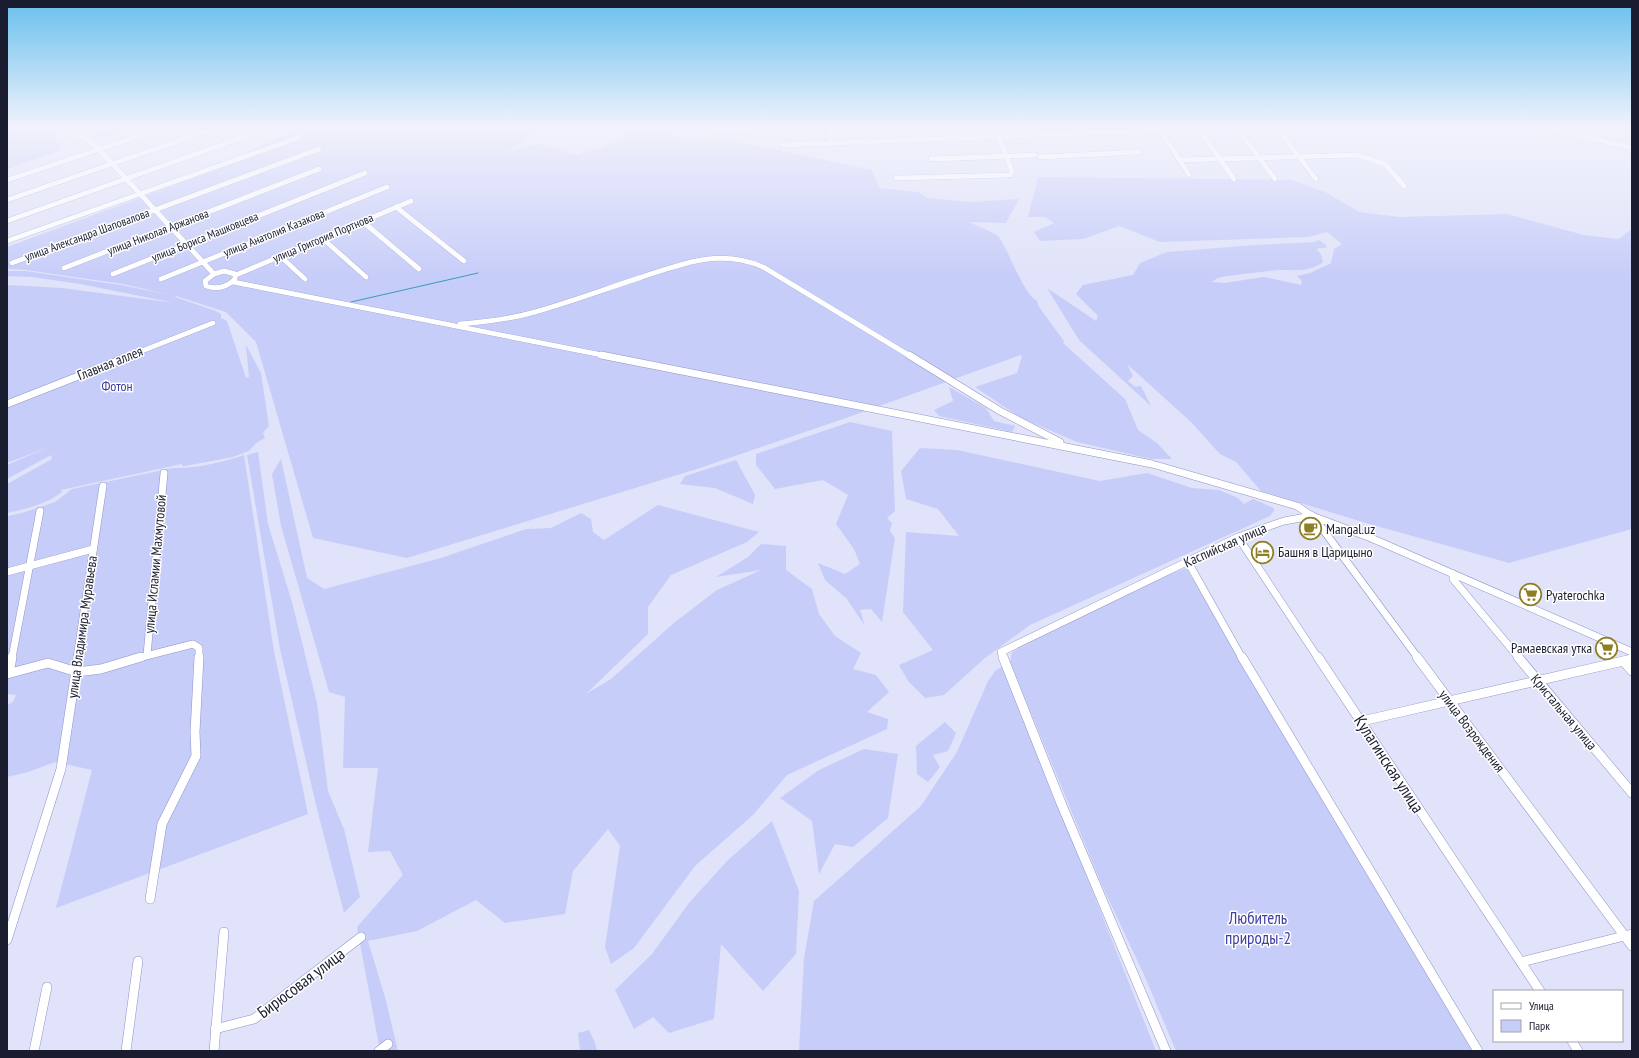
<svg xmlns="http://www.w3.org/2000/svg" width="1639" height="1058" viewBox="0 0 1639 1058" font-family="'PT Sans Narrow',sans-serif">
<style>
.green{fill:#c7cdf9}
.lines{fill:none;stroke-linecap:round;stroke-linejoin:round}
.stream{stroke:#3b9bba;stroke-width:1}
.minor-far2-casing{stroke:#8e94c6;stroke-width:5.5}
.minor-far1-casing{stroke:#8e94c6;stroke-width:8}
.minor-casing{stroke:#8e94c6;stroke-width:10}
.minor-far2{stroke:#fff;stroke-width:5}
.minor-far1{stroke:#fff;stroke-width:7}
.minor{stroke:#fff;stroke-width:9}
.labels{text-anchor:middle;stroke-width:3;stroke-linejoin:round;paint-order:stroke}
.far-street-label{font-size:12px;fill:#1a1c2f;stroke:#fff}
.street-label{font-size:14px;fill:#1a1c2f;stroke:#fff}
.park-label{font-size:14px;fill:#413fa2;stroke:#fff}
.poi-label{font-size:14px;fill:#1a1c2f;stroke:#fff;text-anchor:start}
.near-street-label{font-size:17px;fill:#1a1c2f;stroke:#fff}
.near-park-label{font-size:17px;fill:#413fa2;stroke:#fff}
</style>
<rect width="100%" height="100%" fill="#e0e3f9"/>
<g class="green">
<path d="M7,128H49L62,150L7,169Z"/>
<path d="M91,128H131L99,139Z"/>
<path d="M295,128H534L533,137L506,152L538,144L578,155L584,152L602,148L636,128H658L678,137L695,141L730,140L872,170L879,188L918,192L928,198L971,202L1019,199L1006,223L968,222C975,225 994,232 999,237C1009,251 1023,294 1037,301L1039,307L1064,341L1063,343L1125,399L1138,430L1157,443L1172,459H1151L1077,442L1021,418L975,387L1017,373L1022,356L1021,355L846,418L697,469L407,558L313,538L256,342L226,312L176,296L175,297L216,311L221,314V318L227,321L246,378L249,377L246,345L261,373L269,426L263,433L265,438L256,443L249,451L233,457L185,466H182V464L61,490L62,492C47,504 26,509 7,513V484L52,459L51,455L7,479V465L49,447L7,463V285L62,288L175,303L80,284L32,277L7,276V271H25L121,285L170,295L123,284L26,270L7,269V247L191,179L297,129Z"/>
<path d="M1038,177L1292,180L1327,193L1359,212L1399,217L1507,214L1584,235L1619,239L1630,230L1632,231V529L1509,563L1366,523L1261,491L1236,462L1220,454L1192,423L1127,364L1133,376L1128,381L1135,387L1141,386L1151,406L1079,340L1047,288L1096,321L1098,316L1076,294L1083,285L1133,275L1140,263L1167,252L1255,245L1315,242L1319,240L1326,245V248H1319L1317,250L1321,254L1323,262C1310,272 1296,270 1281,270C1263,271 1244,274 1226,276L1218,278L1211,282L1224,283L1264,277L1301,285L1302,281L1297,276L1310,273L1331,263L1334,249L1342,244L1327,232L1309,237L1160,242L1119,226L1083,239L1040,241L1034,232L1054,223L1045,217H1028Z"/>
<path d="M949,387L986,408L994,421L1015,426L1012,432L939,416L934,410L953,401Z"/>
<path d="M850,422L892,431L895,511L887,518L892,523L890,531L895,538L882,622L871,609L860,610L865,626L847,599L825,580L818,563L845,574L860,564L854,549L836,524L848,495L823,480L775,489L756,465V454Z"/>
<path d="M920,448L957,450L1100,481L1147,473L1192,488L1219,490L1238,498L1244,504L1253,499L1274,508V511L1270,516L1030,625L985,658L944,695L925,698L908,681L899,665L933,650L903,612L906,532L959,536L938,509L906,499L901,471Z"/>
<path d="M258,452L268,524L292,602L317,703L328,791L344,829L360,897L344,913L317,809L280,649L247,455Z"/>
<path d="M244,455L274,651L308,814L56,908L92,770L55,762L28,772L7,777V705L13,702L16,695L7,694V516L22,513L55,502L72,489L173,468C194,469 224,462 244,455Z"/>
<path d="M281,459L307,578L324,589L441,558L526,529L551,528L581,513L591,519L593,532L604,540L658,505L759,532L747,542L671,575L648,607V634L586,694L611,679L675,622L717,590L761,570L716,577L748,557L761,544L786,546V570L812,589L819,614L835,636L861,653L853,669L876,675L889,692L867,712L888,719L887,729L787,775L753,815L695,866L634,948L611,964L605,947L620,846L608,829L573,871L565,914L505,923L476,900L417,931L368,941L385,997L398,1051H380L357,927L403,875L390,851L368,852L378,768H343L345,697L329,692L281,526L272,474Z"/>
<path d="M736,460L755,495L753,504L715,488L680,484L685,476Z"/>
<path d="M1186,568L1206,601L1474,1051H1176L1145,977L1101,883L1010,662L1012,652L1158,579Z"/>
<path d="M1003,666L1156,1051H799L804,958L814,901L921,806L957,752L988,681L996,670Z"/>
<path d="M945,722L956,733L948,751L933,755L940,767L928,782L917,774L916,746Z"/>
<path d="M864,749L898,754L888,818L853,847L835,844L819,874L812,821L780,798L819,770Z"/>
<path d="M772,821L799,891L796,954L763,991L721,944L714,1019L669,1033L653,1017L634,1029L615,990L652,954L689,903L727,861Z"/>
<path d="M589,1030L595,1043L597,1051H580L578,1033Z"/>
</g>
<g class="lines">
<path class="stream" d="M351,302L478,273"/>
<defs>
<g id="minor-far2">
<path d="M67,128L95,145L214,274"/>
<path d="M829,128L831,144"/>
<path d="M1181,128L1160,130L1189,175"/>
<path d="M1198,128L1234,179"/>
<path d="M1237,128L1275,179"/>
<path d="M1277,128L1316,179"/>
<path d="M1550,128L1632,148"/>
<path d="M705,131L786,128"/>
<path d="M783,145L1160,130L1158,128"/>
<path d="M1040,157L1139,152"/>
<path d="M931,159L1035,155"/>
<path d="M1179,160L1357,155L1385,164L1404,186"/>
<path d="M896,178L1010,175L1012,171L995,128"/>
<path d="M7,180L163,128"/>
<path d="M7,200L216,128"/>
<path d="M396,207L464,261"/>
<path d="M7,221L269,128"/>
<path d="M362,221L419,269"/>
<path d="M322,238L366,277"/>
<path d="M7,241L300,137"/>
<path d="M280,256L305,279"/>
<path d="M12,263L319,149"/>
<path d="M64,268L319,169"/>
<path d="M224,271L235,274V279C227,287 217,290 206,286L205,281L214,274Z"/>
<path d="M113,274L365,173"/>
<path d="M236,275L411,201"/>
<path d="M161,279L387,187"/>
<path d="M233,282L607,356"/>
<path d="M460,324C485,322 511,319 535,312C570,302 605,289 639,278C682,264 718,248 763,267L910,356"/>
<path d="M129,356L213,323"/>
</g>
<g id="minor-far1">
<path d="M601,355L1152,464L1297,506L1312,516L1371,538L1632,652"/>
<path d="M909,355L1000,411L1060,442"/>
<path d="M7,404L132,355"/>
<path d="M1313,516L1418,658"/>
<path d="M1238,537L1318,658"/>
<path d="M1188,562L1242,658"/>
<path d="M7,572L93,549"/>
<path d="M1453,574V579L1519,658"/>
<path d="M147,655L164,473"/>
<path d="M12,658L40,511"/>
<path d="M77,658L103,486"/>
<path d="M138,658L193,644L199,648V658"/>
<path d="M1003,658L1001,652L1238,537L1284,521L1312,516"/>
</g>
<g id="minor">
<path d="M1003,657L1061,803L1166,1051"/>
<path d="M1242,657L1478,1051"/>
<path d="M1318,657L1540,991"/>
<path d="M1417,657L1632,946"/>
<path d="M1518,657L1632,793"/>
<path d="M1623,661L1632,671"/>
<path d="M9,673L12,657"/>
<path d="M7,674L48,663L77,672L101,669L141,657"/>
<path d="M1362,721L1632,659"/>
<path d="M150,899L162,824L196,756L195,732L199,657"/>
<path d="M7,940L61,769L78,657"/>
<path d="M1521,962L1632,934"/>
<path d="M215,1029L254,1019L361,937"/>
<path d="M1572,1041L1578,1051"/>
<path d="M34,1051L47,987"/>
<path d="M126,1051L138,961"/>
<path d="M214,1051L224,932"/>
<path d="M379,1051L388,1044"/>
</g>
</defs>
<use href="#minor-far2" class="minor-far2-casing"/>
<use href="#minor-far1" class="minor-far1-casing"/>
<use href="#minor" class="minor-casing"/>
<use href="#minor-far2" class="minor-far2"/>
<use href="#minor-far1" class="minor-far1"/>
<use href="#minor" class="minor"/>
</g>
<linearGradient id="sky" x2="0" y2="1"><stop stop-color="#68c0ee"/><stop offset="0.46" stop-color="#f1f2fc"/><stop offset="1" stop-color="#f1f2fc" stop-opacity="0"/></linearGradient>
<rect width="1639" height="276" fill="url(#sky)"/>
<defs>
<symbol id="cafe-ring" viewBox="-11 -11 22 22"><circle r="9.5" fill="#fff" stroke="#8e7e25" stroke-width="1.5"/><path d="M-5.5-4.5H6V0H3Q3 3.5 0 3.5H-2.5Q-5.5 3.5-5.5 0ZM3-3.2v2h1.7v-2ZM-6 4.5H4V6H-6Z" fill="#8e7e25"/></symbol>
<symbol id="hotel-ring" viewBox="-11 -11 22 22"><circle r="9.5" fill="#fff" stroke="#8e7e25" stroke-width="1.5"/><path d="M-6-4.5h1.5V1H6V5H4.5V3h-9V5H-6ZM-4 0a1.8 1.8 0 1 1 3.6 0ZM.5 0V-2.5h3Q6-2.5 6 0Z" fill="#8e7e25"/></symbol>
<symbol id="supermarket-ring" viewBox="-11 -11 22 22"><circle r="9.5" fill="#fff" stroke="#8e7e25" stroke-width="1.5"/><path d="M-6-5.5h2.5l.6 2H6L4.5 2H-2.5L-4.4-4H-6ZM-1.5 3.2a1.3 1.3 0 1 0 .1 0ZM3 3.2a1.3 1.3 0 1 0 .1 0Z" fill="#8e7e25"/></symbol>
</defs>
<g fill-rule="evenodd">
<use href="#cafe-ring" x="1298" y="516" width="25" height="25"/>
<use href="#hotel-ring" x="1250" y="540" width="25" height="25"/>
<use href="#supermarket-ring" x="1518" y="582" width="25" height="25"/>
<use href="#supermarket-ring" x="1594" y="636" width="25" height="25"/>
</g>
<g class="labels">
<g class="far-street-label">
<text transform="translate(158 232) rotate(-21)" y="4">улица Николая Аржанова</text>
<text transform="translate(274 233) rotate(-22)" y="4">улица Анатолия Казакова</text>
<text transform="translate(87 235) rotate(-20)" y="4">улица Александра Шаповалова</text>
<text transform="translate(205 237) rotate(-22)" y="4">улица Бориса Машковцева</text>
<text transform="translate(323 238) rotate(-23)" y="4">улица Григория Портнова</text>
</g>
<g class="street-label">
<text transform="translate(110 363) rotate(-22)" y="5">Главная аллея</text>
<text transform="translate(1225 545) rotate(-24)" y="5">Каспийская улица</text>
<text transform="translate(155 564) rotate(-85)" y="5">улица Исламии Махмутовой</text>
<text transform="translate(82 627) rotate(-82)" y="5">улица Владимира Муравьева</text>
<text transform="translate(1564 712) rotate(50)" y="5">Кристальная улица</text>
<text transform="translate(1472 731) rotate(53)" y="5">улица Возрождения</text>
</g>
<g class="park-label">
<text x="117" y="391">Фотон</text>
</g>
<g class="poi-label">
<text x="1326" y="534">Mangal.uz</text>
<text x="1278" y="557">Башня в Царицыно</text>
<text x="1546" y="600">Pyaterochka</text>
<text x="1592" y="653" text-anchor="end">Рамаевская утка</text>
</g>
<g class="near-street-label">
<text transform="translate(1389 764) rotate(57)" y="6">Кулагинская улица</text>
<text transform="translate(301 983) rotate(-37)" y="6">Бирюсовая улица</text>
</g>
<g class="near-park-label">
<text x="1258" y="924">Любитель<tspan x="1258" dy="20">природы-2</tspan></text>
</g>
</g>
<rect width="1639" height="1058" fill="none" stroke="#1a1c2f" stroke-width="16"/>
<rect x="1493" y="990" width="130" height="52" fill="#ffffff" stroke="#a3a4ac"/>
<rect x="1501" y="1003" width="20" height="6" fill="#ffffff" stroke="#a3a4ac"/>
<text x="1529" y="1010" font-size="12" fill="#1a1c2f">Улица</text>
<rect x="1501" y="1020" width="20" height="12" fill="#c7cdf9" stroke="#a3a4ac"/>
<text x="1529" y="1030" font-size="12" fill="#1a1c2f">Парк</text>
</svg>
